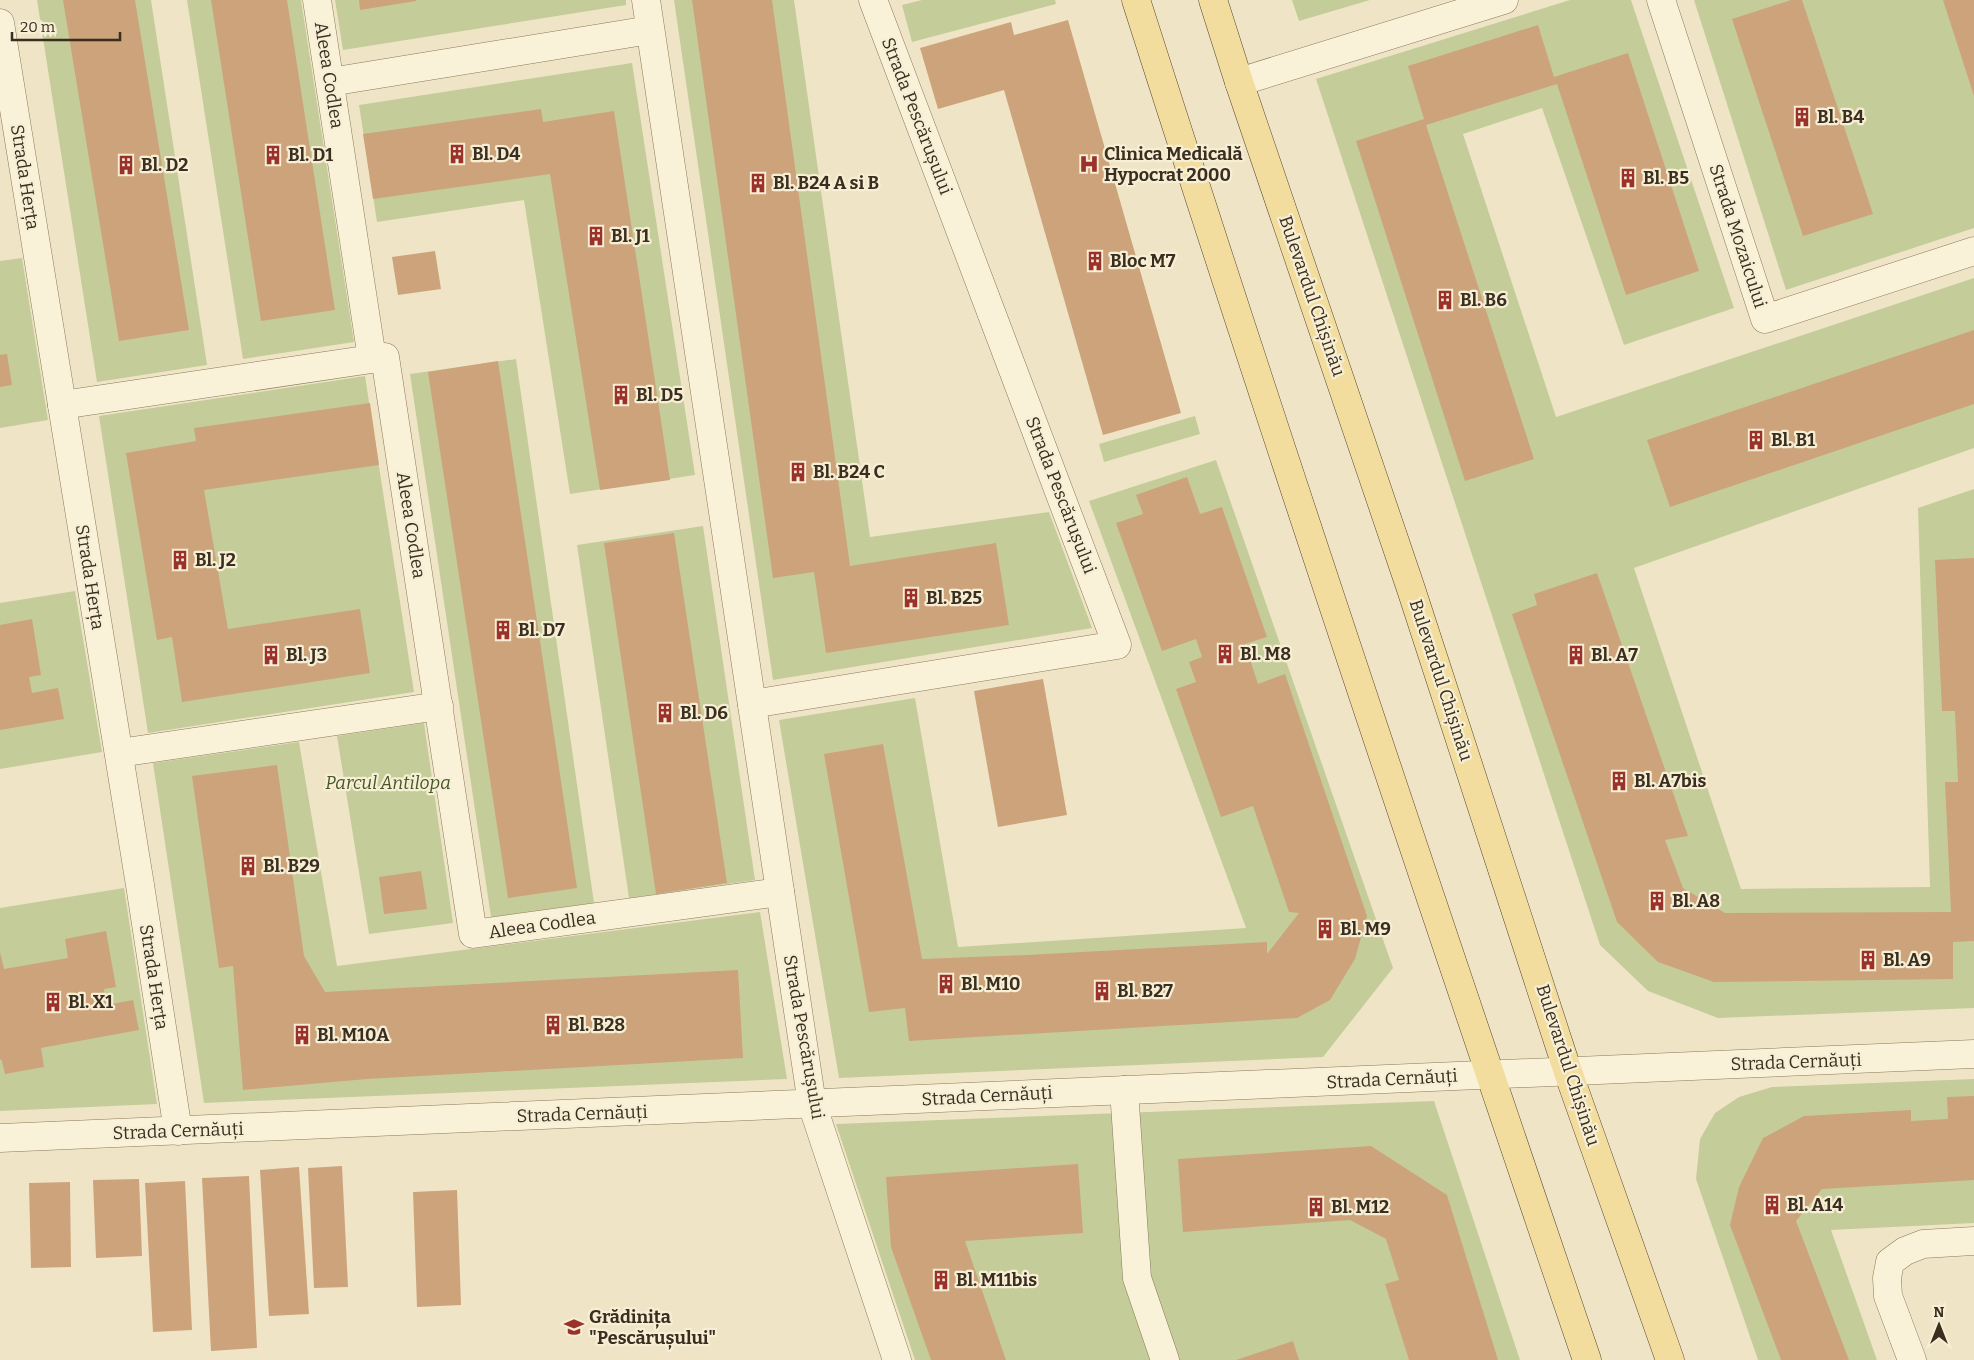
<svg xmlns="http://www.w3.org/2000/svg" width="1974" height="1360" viewBox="0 0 1974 1360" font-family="Bitter,serif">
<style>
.green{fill:#c4cd99}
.building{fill:#cda37b}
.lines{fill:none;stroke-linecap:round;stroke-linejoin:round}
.minor-casing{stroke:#8b785b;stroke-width:29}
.major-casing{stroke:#58452f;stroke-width:29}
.minor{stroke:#f9f2d9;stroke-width:28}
.major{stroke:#f2dd9e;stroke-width:28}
.labels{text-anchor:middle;stroke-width:4.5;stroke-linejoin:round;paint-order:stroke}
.street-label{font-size:18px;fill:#3b2e1f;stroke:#f6efd5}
.poi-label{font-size:18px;font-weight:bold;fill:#3b2e1f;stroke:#f6efd5;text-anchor:start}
.park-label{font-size:18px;font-style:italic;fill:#475725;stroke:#f6efd5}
</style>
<rect width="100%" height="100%" fill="#efe5c6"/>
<g class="green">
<path d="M37,0H151L207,365L97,382Z"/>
<path d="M187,0H301L354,342L243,359Z"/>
<path d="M335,0H626V5L343,50Z"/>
<path d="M674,0H794L870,537L1049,512L1092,628L773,680Z"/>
<path d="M922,0H1055L1056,4L912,42L902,5Z"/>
<path d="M1292,0H1370L1299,21Z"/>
<path d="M1570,0H1631L1734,308L1624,345L1542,108L1463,134L1556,417L1974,278V448L1634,568L1741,889L1930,887L1918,508L1974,489V1008L1718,1018L1648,991L1600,945L1316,79Z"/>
<path d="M1694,0H1974V228L1786,290Z"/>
<path d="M632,63L695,475L570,494L524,200L377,222L359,105Z"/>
<path d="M22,258L48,420L0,428V261Z"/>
<path d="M516,359L594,903L491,917L410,374Z"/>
<path d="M365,376L414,692L148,733L99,416Z"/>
<path d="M1195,416L1200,434L1104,462L1099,444Z"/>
<path d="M1216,460L1393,968L1323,1057L839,1078L779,720L915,698L958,947L1246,928L1089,501Z"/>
<path d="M703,526L755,880L629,898L577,545Z"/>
<path d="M75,591L102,752L0,769V603Z"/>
<path d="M424,723L453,923L369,934L337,736Z"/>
<path d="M299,742L337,966L760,912L787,1079L204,1103L153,763Z"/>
<path d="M124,888L157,1104L0,1111V908Z"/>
<path d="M1974,1079V1223L1831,1230L1877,1360H1758L1696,1179L1700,1139L1715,1113L1739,1097L1772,1087Z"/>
<path d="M1434,1101L1520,1360H915L836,1124Z"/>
</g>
<g class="building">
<path d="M63,0H135L189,330L119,341Z"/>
<path d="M211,0H287L335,310L261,321Z"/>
<path d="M359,0H416V1L360,10Z"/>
<path d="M692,0H772L850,566L996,543L1009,625L826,653L814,572L773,578Z"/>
<path d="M1791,0H1802L1873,214L1803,236L1732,19Z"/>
<path d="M1943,0H1974V96Z"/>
<path d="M1068,20L1181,413L1103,435L1004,90L938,109L920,48L1011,22L1014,35Z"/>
<path d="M1538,25L1554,77L1628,53L1699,271L1626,295L1557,84L1426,125L1534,459L1465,481L1356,141L1424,119L1408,66Z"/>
<path d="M541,109L543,122L614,111L670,480L600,490L550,174L373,199L363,134Z"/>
<path d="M435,251L441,289L398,295L392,257Z"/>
<path d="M1974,330V404L1670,507L1647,440Z"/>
<path d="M7,354L12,385L0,387V355Z"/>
<path d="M498,361L577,888L508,898L428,372Z"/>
<path d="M370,403L379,465L204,490L228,629L360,609L370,673L182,702L172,637L157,640L126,453L196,441L194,428Z"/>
<path d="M1187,477L1200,514L1222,507L1267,637L1245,644L1258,684L1285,674L1367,916L1355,959L1330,1000L1297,1018L909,1041L905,1008L869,1012L824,754L883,744L922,959L1027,955L1267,942V954L1299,913L1289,912L1253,806L1221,817L1176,689L1196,682L1189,662L1202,657L1196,639L1162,651L1116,523L1143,514L1136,495Z"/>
<path d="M674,533L727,883L656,894L604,543Z"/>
<path d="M1974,558V941L1953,942V979L1714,982L1658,962L1617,922L1512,614L1537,605L1534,594L1597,573L1688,836L1665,840L1683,888L1725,913L1951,912L1945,782H1958L1955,711H1942L1935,560Z"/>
<path d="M32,619L41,675L29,677L32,693L58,688L64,719L0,730V625Z"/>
<path d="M1043,679L1067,815L998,827L974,691Z"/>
<path d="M277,765L304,956L325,992L738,970L743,1058L367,1079L243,1090L233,966L219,968L192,776Z"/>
<path d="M421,871L427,909L384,914L379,877Z"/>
<path d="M106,931L116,987L104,989L106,1005L133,1000L139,1030L41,1048L44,1067L5,1074L2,1061L0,1059V952L4,969L68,958L65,939Z"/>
<path d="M1974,1096V1180L1822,1189L1796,1221L1849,1360H1781L1730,1225L1739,1187L1763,1138L1804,1116L1911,1110V1121L1948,1119L1947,1097Z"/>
<path d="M1371,1146L1447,1195L1498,1360H1409L1385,1284L1399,1280L1386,1239L1350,1220L1183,1232L1178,1159Z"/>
<path d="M1078,1164L1083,1233L965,1241L1006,1360H931L891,1247L886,1177Z"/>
<path d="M342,1166L348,1287L314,1288L308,1168Z"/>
<path d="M299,1167L309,1314L269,1316L260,1170Z"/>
<path d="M249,1176L257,1348L211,1351L202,1178Z"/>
<path d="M139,1179L142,1256L96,1258L93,1180Z"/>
<path d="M185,1181L192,1330L153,1332L145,1183Z"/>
<path d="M70,1182L71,1267L31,1268L29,1183Z"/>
<path d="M457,1190L461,1305L417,1307L413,1192Z"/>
<path d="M1293,1341L1299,1360H1236Z"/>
</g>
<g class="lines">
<defs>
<g id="minor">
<path d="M317,0L372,358"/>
<path d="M646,0L812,1104L897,1360"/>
<path d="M1661,0L1765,319L1974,251"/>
<path d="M0,23L140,885L178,1131"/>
<path d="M330,82L650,30"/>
<path d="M1239,82L1504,0"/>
<path d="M62,405L385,357L473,934L780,892"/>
<path d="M752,704L1117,645L873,0"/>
<path d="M119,753L439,706"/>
<path d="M1124,1090L1137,1278L1165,1360"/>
<path d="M0,1138L1974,1054"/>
<path d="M1912,1360L1888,1296L1887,1278L1890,1262L1905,1251L1923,1244L1974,1241"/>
</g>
<g id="major">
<path d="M1136,0C1281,455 1433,908 1587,1360"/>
<path d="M1213,0L1239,82L1411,589L1568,1072L1670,1360"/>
</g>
</defs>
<use href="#minor" class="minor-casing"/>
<use href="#major" class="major-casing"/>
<use href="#minor" class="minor"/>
<use href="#major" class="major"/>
</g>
<defs>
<symbol id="building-bare" viewBox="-9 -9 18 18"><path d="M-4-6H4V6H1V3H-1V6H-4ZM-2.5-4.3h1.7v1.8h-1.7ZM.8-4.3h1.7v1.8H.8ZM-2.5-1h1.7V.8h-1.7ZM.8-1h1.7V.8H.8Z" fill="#9a312a" stroke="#f6efd5" stroke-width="2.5" paint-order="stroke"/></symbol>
<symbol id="hospital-bare" viewBox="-9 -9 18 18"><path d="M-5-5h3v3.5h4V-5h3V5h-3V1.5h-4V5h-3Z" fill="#9a312a" stroke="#f6efd5" stroke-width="2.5" paint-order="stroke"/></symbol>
<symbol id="school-bare" viewBox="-9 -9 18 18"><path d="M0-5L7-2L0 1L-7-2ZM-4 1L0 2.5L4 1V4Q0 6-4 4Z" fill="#9a312a" stroke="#f6efd5" stroke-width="2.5" paint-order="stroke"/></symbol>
</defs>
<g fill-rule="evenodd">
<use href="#building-bare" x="1788" y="103" width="28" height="28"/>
<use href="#building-bare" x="443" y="140" width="28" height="28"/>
<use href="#building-bare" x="259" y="141" width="28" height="28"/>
<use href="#hospital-bare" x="1075" y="150" width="28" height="28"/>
<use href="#building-bare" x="112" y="151" width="28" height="28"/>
<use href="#building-bare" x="1614" y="164" width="28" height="28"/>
<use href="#building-bare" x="744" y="169" width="28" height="28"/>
<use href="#building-bare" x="582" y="222" width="28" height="28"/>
<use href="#building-bare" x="1081" y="247" width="28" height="28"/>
<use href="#building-bare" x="1431" y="286" width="28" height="28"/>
<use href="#building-bare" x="607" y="381" width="28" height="28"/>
<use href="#building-bare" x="1742" y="426" width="28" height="28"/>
<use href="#building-bare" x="784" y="458" width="28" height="28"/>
<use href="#building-bare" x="166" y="546" width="28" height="28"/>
<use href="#building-bare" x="897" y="584" width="28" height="28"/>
<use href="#building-bare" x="489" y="616" width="28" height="28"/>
<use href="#building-bare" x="1211" y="640" width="28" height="28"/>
<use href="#building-bare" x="257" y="641" width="28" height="28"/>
<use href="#building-bare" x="1562" y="641" width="28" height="28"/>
<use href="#building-bare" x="651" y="699" width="28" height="28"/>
<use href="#building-bare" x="1605" y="767" width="28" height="28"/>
<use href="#building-bare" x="234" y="852" width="28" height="28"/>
<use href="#building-bare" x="1643" y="887" width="28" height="28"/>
<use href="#building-bare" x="1311" y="915" width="28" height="28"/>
<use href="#building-bare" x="1854" y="946" width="28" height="28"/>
<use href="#building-bare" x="932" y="970" width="28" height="28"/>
<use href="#building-bare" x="1088" y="977" width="28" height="28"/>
<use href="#building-bare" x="39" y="988" width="28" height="28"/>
<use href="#building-bare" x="539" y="1011" width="28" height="28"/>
<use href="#building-bare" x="288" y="1021" width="28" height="28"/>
<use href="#building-bare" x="1758" y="1191" width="28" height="28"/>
<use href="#building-bare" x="1302" y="1193" width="28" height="28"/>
<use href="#building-bare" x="927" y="1266" width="28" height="28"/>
<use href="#school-bare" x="560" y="1313" width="28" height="28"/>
</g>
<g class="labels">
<g class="street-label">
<text transform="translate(329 75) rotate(81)" y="6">Aleea Codlea</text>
<text transform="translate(917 116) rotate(69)" y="6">Strada Pescărușului</text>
<text transform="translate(25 177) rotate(81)" y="6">Strada Herța</text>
<text transform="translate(1738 236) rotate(72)" y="6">Strada Mozaicului</text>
<text transform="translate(1312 296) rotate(71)" y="6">Bulevardul Chișinău</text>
<text transform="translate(1061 495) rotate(69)" y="6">Strada Pescărușului</text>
<text transform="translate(411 525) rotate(81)" y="6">Aleea Codlea</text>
<text transform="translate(90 577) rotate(81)" y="6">Strada Herța</text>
<text transform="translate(1441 680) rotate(72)" y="6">Bulevardul Chișinău</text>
<text transform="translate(542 925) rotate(-8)" y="6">Aleea Codlea</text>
<text transform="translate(154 977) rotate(81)" y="6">Strada Herța</text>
<text transform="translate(804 1037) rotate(80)" y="6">Strada Pescărușului</text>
<text transform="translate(1796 1062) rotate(-2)" y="6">Strada Cernăuți</text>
<text transform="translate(1568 1065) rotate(72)" y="6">Bulevardul Chișinău</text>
<text transform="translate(1392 1079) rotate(-3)" y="6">Strada Cernăuți</text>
<text transform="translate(987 1096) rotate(-3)" y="6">Strada Cernăuți</text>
<text transform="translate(582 1114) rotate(-2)" y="6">Strada Cernăuți</text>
<text transform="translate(178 1131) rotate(-2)" y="6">Strada Cernăuți</text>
</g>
<g class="poi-label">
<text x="1817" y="123">Bl. B4</text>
<text x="472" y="160">Bl. D4</text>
<text x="1104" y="160">Clinica Medicală<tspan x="1104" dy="21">Hypocrat 2000</tspan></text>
<text x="288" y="161">Bl. D1</text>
<text x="141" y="171">Bl. D2</text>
<text x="1643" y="184">Bl. B5</text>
<text x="773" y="189">Bl. B24 A si B</text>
<text x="611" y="242">Bl. J1</text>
<text x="1110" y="267">Bloc M7</text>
<text x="1460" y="306">Bl. B6</text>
<text x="636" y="401">Bl. D5</text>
<text x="1771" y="446">Bl. B1</text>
<text x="813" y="478">Bl. B24 C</text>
<text x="195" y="566">Bl. J2</text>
<text x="926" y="604">Bl. B25</text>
<text x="518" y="636">Bl. D7</text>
<text x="1240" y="660">Bl. M8</text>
<text x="286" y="661">Bl. J3</text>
<text x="1591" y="661">Bl. A7</text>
<text x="680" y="719">Bl. D6</text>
<text x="1634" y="787">Bl. A7bis</text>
<text x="263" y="872">Bl. B29</text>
<text x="1672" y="907">Bl. A8</text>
<text x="1340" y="935">Bl. M9</text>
<text x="1883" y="966">Bl. A9</text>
<text x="961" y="990">Bl. M10</text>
<text x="1117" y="997">Bl. B27</text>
<text x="68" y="1008">Bl. X1</text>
<text x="568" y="1031">Bl. B28</text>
<text x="317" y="1041">Bl. M10A</text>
<text x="1787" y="1211">Bl. A14</text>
<text x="1331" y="1213">Bl. M12</text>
<text x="956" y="1286">Bl. M11bis</text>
<text x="589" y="1323">Grădinița<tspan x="589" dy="21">"Pescărușului"</tspan></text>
</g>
<g class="park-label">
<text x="388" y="789">Parcul Antilopa</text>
</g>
</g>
<g transform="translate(1939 1325)" stroke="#f6efd5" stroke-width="4" paint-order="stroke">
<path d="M0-4L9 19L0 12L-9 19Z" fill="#3b2e1f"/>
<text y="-8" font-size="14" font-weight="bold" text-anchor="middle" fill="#3b2e1f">N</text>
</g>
<path d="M12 32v8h108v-8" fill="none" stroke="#3b2e1f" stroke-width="2.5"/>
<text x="20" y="32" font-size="15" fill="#3b2e1f" stroke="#f6efd5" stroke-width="4" paint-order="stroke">20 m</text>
</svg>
